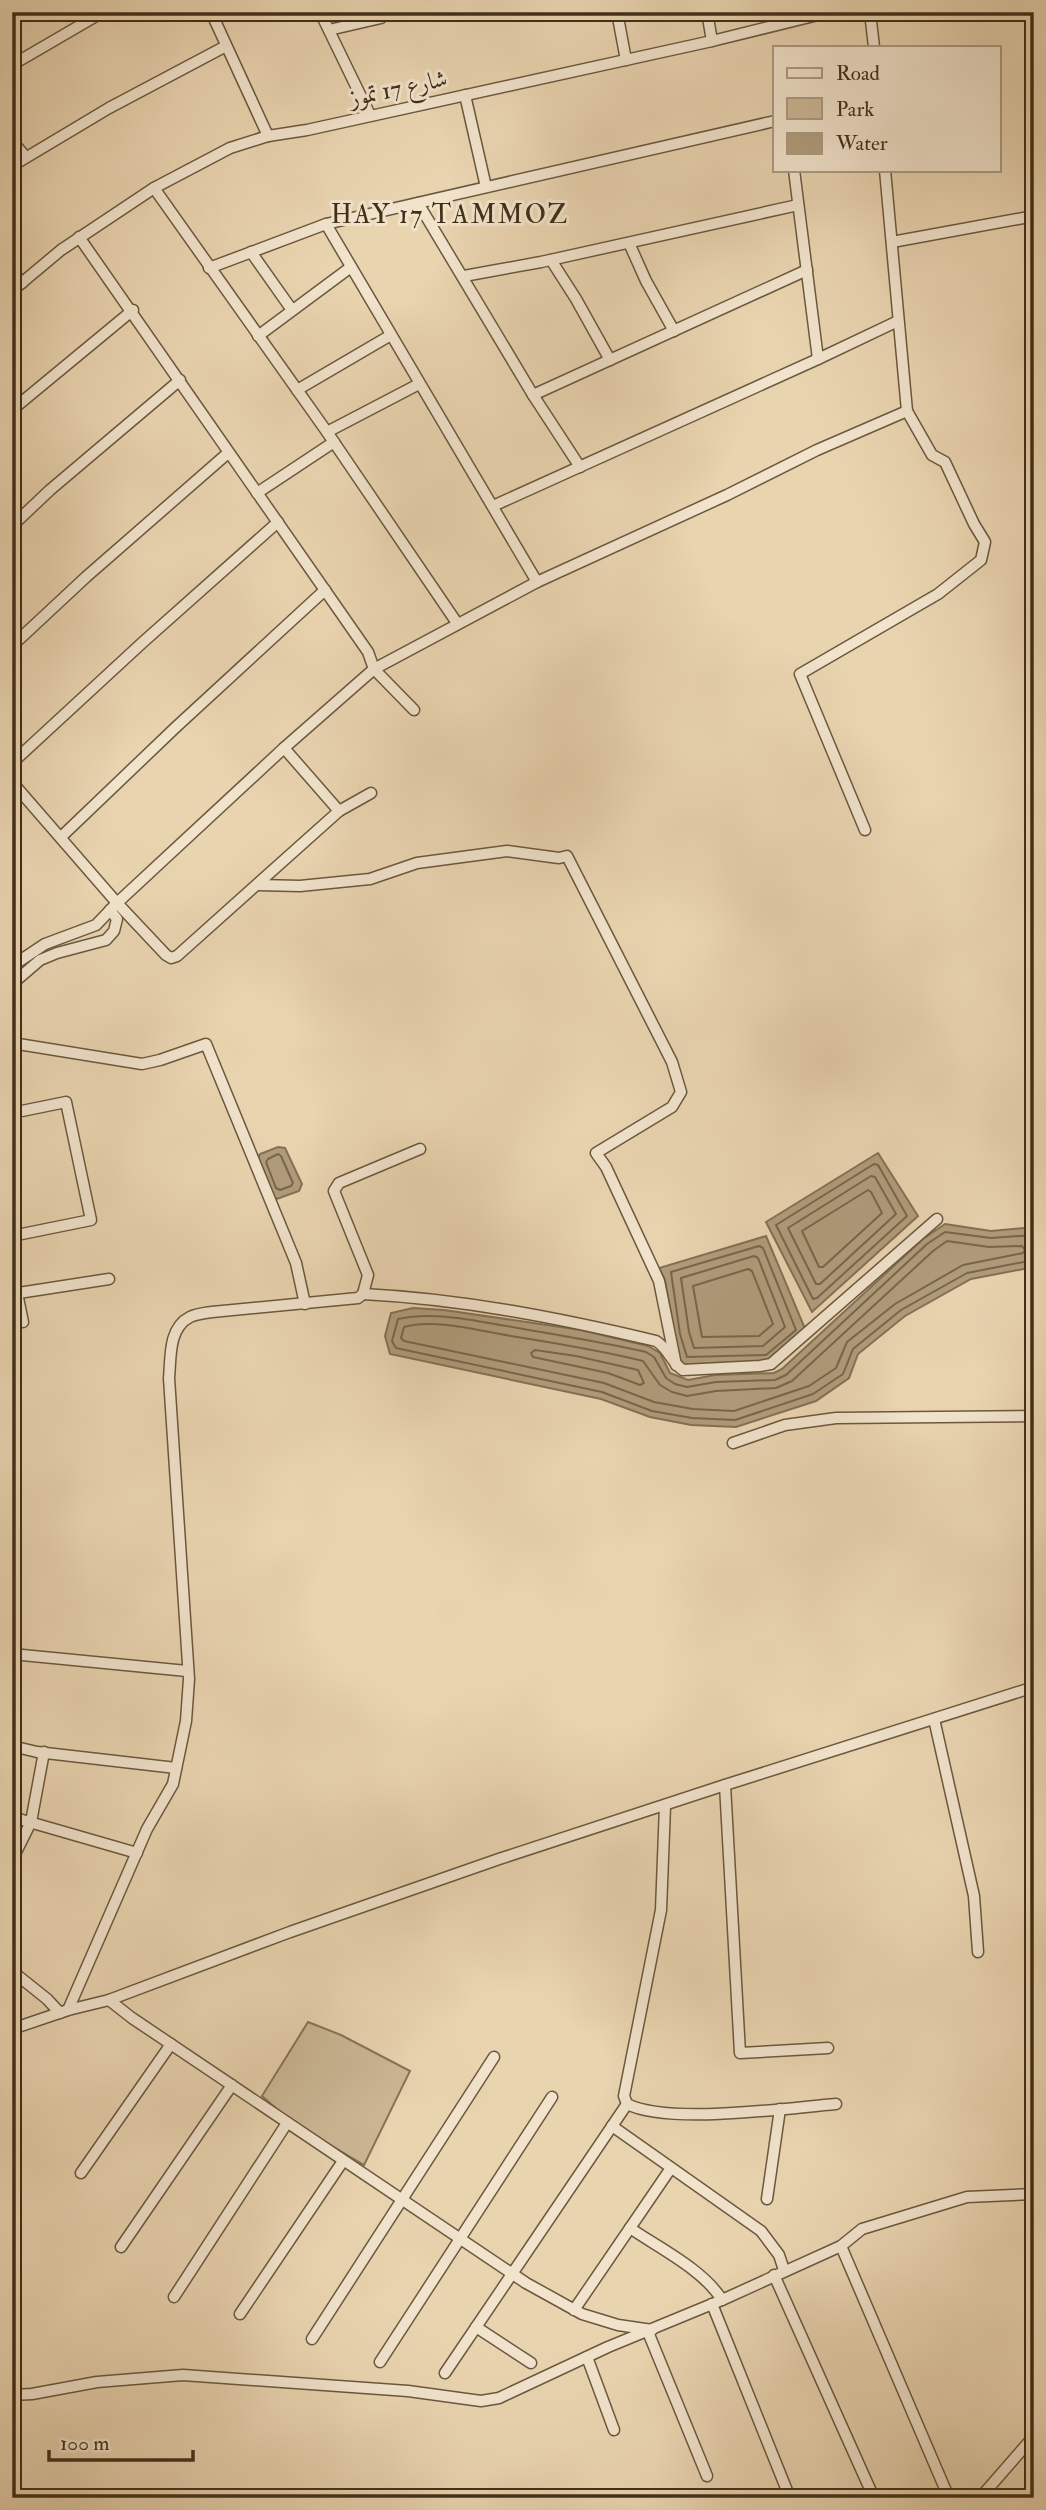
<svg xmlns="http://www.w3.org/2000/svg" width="1046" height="2510" viewBox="0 0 1046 2510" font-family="'IM FELL Double Pica',Amiri,serif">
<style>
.green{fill:#ccb896;stroke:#867457;stroke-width:2}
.water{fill:#b09c7c;stroke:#847054;stroke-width:2}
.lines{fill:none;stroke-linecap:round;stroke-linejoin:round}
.shore{stroke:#78664a;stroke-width:2}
.minor-casing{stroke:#6b583e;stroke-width:13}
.minor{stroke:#f1e3cc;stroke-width:10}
.labels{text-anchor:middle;stroke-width:6;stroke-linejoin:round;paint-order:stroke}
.street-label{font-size:24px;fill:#412f18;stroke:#f1e3cc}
.neighbourhood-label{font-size:26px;letter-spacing:2px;fill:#412f18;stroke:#f1e3cc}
</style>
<rect width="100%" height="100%" fill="#e9d4b0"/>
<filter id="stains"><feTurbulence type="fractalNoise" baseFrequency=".00286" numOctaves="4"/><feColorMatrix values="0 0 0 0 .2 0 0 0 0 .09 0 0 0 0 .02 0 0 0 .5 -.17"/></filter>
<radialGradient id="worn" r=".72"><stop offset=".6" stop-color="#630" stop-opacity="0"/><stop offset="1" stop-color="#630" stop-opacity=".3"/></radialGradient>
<path class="green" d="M308,2022L341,2035L410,2071L364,2165L292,2122L262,2096Z"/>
<g class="water">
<path d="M278,1147L285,1148L302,1184L299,1191L277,1199L271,1195L257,1160L260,1154Z"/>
<path d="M878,1153L918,1216L812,1312L766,1222Z"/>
<path d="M945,1224L991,1231L1034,1227V1267L971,1279L905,1316L858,1354L849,1378L816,1401L736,1427L691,1425L650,1417L601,1399L390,1354L385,1336L391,1313L413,1308L444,1310L581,1330L648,1346L660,1353L670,1373L688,1380L715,1375L774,1373L782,1369L923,1239Z"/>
<path d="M766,1236L806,1331L770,1362L680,1365L665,1280L659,1268Z"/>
</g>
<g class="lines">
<g class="shore">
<path d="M278,1154L281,1156L293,1183L291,1186L280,1190L276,1188L266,1162L268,1159Z"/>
<path d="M874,1164L878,1165L907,1216L817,1298L813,1299L776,1225Z"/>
<path d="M871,1176L875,1177L896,1214L820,1284H816L788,1228Z"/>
<path d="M868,1190L871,1192L882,1213L823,1267H819L802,1231Z"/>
<path d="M1034,1235L991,1238L945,1232L927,1244L786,1375L775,1380L716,1382L687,1387L675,1384L666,1378L654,1357L646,1352C601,1342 557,1335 512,1327C475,1321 435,1311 398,1319L392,1341L396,1348L602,1392L652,1411L692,1418L735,1420L813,1394L843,1374L853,1349L901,1310L967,1273L1034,1260"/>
<path d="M947,1241L989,1247L1022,1246L1025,1250L1023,1253L963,1265L895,1304L847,1342L836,1368L809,1386L734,1411L693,1409L654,1402L604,1383L404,1341L401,1338L404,1327C433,1318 480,1331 511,1336C555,1343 599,1350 643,1361L660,1385L672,1392L687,1396L716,1391L776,1388L792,1381L933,1251Z"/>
<path d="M759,1246L763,1248L796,1330L766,1355L687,1357L680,1334L671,1272Z"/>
<path d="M754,1256L758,1258L785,1327L763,1346L694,1348L689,1332L681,1278Z"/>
<path d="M748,1269L752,1271L773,1324L759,1336L702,1337L693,1286Z"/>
<path d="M535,1350L576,1356L638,1370L644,1383L640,1385L608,1373L533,1357L531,1353Z"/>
</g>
<defs>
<g id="minor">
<path d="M211,12L268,136"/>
<path d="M320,12L370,115"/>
<path d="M617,12L626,60"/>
<path d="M707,12L712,41"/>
<path d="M870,12L874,47"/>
<path d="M394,15L406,12"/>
<path d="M329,30L381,18"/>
<path d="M12,65L103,12"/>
<path d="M465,95L486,187"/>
<path d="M12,141L25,156"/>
<path d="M12,166L109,108L226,46"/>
<path d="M794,170L818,359"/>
<path d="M154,188L327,432L457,623"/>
<path d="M418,203L533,395L580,467"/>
<path d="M326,224L537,582"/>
<path d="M79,237L368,652L374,669L414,710"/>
<path d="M892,242L1034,216"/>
<path d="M629,243L646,281L674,331"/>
<path d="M251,252L292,310"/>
<path d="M551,260L576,299L610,360"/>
<path d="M209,268L326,224L775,121"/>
<path d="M12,271L22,283"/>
<path d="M464,276L541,262L798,205"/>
<path d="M12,291L61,250L154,188L230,148L268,136L307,130L712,41L830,12"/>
<path d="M258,336L351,267"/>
<path d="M297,390L391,335"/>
<path d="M533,395L807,270"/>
<path d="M12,410L133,310"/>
<path d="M327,432L419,384"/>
<path d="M257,493L334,442"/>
<path d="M493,506L818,359L898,321"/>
<path d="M12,526L50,490L180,380"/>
<path d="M12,646L86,577L228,453"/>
<path d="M284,748L339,811"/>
<path d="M12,763L142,643L278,522"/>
<path d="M12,782L117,903L166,955L171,958L177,956L339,811L371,793"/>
<path d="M865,830L800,674L938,594L981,560L985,542L974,524L945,462L932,455L907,411L885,170"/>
<path d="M61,837L176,727L325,590"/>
<path d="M258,885L300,886L370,879L417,863L507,851L559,858L567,856L672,1062L681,1092L672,1107L596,1153L606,1167L659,1281L676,1365"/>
<path d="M12,966L45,944L96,925L117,903L284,748L374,669L537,582L727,495L817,450L907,411"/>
<path d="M12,984L40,960L57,953L106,940L114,931L117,919L110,910"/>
<path d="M12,1043L142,1064L160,1060L206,1044L296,1263L305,1304"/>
<path d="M12,1113L66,1102L91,1220L12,1236"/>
<path d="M12,1269L23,1322"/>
<path d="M12,1294L109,1279"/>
<path d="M363,1294C463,1299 559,1318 656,1341C668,1348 671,1362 683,1370L760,1366L771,1364L937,1219"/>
<path d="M733,1443L785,1425L836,1418L1034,1416"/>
<path d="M12,1654L187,1671"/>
<path d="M934,1719L974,1896L978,1952"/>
<path d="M12,1746L37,1752L176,1768"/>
<path d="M725,1785L740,2053L828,2048"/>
<path d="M665,1806L661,1910L624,2096L627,2104C669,2125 786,2108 836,2104"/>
<path d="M12,1817L137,1853"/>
<path d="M12,1860L31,1822L44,1752"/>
<path d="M12,1971L47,1999L60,2013"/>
<path d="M109,2000L132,2018L526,2283L582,2314L618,2325L652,2330"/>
<path d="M68,2010L147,1829L173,1784L186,1721L189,1679L169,1378C171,1358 168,1328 190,1317C196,1314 205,1313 212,1312L358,1298L363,1294L368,1275L334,1191L339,1183L420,1149"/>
<path d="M12,2029L68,2010L109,2000L290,1932L499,1859L725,1785L1034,1687"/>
<path d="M612,2126L761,2231L779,2255L784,2270"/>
<path d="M81,2173L171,2044"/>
<path d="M767,2199L780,2109"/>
<path d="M630,2228C659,2248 704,2270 722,2300"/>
<path d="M841,2246L949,2498"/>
<path d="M121,2247L232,2085"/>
<path d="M774,2275L874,2498"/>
<path d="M174,2297L287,2123"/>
<path d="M712,2304L790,2498"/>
<path d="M574,2310L671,2168"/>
<path d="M240,2314L343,2161"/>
<path d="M476,2327L531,2363"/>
<path d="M648,2332L707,2476"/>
<path d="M312,2339L494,2057"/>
<path d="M587,2357L614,2430"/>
<path d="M380,2362L552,2097"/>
<path d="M445,2373L627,2104"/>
<path d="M12,2395L32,2394L97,2382L183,2375L408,2391L481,2401L499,2398L608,2347L722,2300L841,2246L862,2229L967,2197L1034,2194"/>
<path d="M980,2498L1034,2436"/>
<path d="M1033,2498L1034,2497"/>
</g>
</defs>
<use href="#minor" class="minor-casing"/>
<use href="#minor" class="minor"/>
</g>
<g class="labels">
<g class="street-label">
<text transform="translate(398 88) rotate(-12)" y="8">شارع 17 تموز</text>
</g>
<g class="neighbourhood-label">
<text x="450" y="223">HAY 17 TAMMOZ</text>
</g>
</g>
<rect width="1046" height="2510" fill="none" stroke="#e9d4b0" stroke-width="42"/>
<rect x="14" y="14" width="1018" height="2482" fill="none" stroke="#412f18" stroke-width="3.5"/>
<rect x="21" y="21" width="1004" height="2468" fill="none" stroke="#412f18" stroke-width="2"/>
<rect x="773" y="46" width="228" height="126" fill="#f1e3cc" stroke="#ab9b84" stroke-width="2"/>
<rect x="787" y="68" width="35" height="10" fill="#f1e3cc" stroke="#ab9b84" stroke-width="2"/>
<text x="836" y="80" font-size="21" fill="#412f18">Road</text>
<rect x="787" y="98" width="35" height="21" fill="#ccb896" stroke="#ab9b84" stroke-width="2"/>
<text x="836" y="116" font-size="21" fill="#412f18">Park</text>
<rect x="787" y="133" width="35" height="21" fill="#b09c7c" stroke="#ab9b84" stroke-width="2"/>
<text x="836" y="150" font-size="21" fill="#412f18">Water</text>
<path d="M49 2450v10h144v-10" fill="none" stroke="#412f18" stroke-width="3.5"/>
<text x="60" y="2450" font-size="21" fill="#412f18" stroke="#f1e3cc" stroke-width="5" paint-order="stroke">100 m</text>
<rect width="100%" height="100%" filter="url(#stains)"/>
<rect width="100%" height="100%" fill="url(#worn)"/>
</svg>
